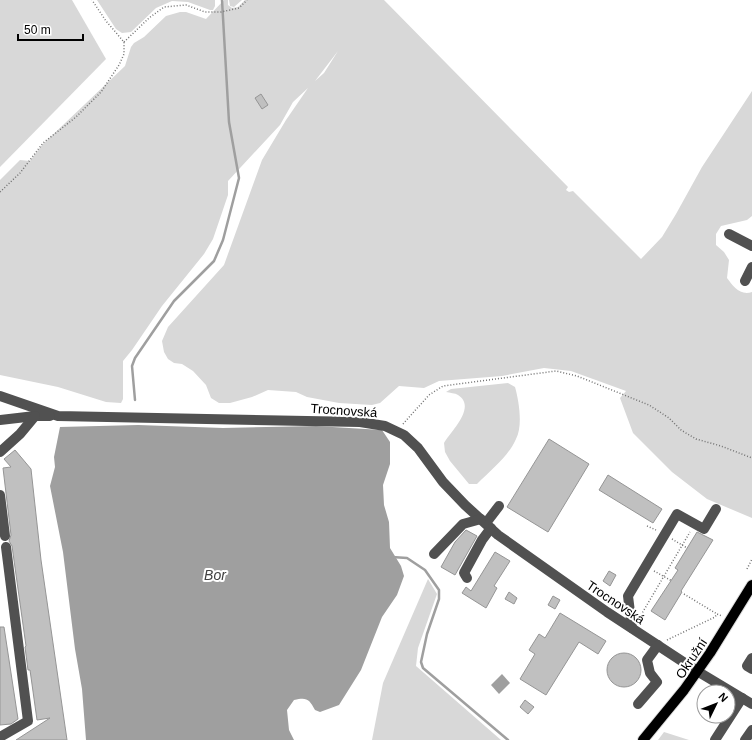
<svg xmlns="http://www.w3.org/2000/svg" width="752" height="740" viewBox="0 0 752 740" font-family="Arial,sans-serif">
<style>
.green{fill:#d8d8d8;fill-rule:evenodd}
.water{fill:#9f9f9f}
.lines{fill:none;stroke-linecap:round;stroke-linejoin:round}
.stream{stroke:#9f9f9f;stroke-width:2.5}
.building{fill:#c0c0c0;stroke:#959595}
.major-casing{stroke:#dbdbdb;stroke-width:12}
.path{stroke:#737373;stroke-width:1.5;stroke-dasharray:1 2;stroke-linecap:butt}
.minor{stroke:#515151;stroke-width:10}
.major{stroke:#000;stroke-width:10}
.labels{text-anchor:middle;stroke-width:4;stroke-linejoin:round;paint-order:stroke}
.street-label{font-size:13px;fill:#000;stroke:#fff}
.water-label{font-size:14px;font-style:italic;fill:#404040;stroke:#fff}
</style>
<rect width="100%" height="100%" fill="#fff"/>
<g class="green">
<path d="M0,0H72L106,59L0,167Z"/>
<path d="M97,0H215V6L213,10H210L188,2L172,1L156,8L131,32L122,33L116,29Z"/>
<path d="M224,0H228V5L232,8L238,7L245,0H384L568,187L566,190L569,192L573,191L641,259L662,237L676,214L702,167L752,91V216L747,220L721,226L716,234V245L724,252L729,260L727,278C733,286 740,296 752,292V518L707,499L672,472L633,433L620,398L626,391L571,371L544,368L502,376L439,381L424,388L399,386L380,403L372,405L339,403L307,397L296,392L268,390L252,397L230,403H219L211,398L206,385L193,371L182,364L174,363L168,359L164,352L162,341L168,327L224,265L262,160L286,120L308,88L293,102L280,125L228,181V195L213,239L204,254L162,306L132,350L123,361V399L121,403L106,402L58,387L0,375V180L20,160L30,161L42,145L125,66L131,47L134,43L144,37L166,16L180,12H186L206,19ZM338,51L324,73L315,81Z"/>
<path d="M229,0H242L234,7L230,6Z"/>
<path d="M508,383L515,387C519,401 523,426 516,439C508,457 491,470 477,484H469L450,461L445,452L444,443C451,431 477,407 458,395C455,393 450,393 446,392L451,389Z"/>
<path d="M428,579L437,594L418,648L416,666L501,740H372L383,683Z"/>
<path d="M664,732L689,740H658Z"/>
</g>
<g class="water">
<path d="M138,425L223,428L316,426L382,430L390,442V464L383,485L384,505L389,522L390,548L401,566L404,576L397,595L382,617L361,670L339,705L320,712L315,710C309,699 307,697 294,700L287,710L289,730L294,740H86L82,689L75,649L63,552L50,486L55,467L54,457L60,427Z"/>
<path d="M502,674L510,683L499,694L491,685Z"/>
</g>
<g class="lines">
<g class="stream">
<path d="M135,400L132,366L135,358L174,301L214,261L223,240L239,178L229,122L222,0"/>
<path d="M392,557L407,558L425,570L439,590V599L427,634L421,662L423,668L508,740"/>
</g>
</g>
<g class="building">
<path d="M261,94L268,105L262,109L255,98Z"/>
<path d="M549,439L589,464L548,532L507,507Z"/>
<path d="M15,450L31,469L41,560L67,740H16L50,718L37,720L30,670H28L25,647L26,646L12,546L9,541L11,535L3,468L11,467L4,459Z"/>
<path d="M608,475L662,509L653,523L599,490Z"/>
<path d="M466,530L477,536L455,575L441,567L455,542Z"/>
<path d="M697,532L713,540L681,591L682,592L665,620L651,611L678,570L675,568Z"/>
<path d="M495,552L510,561L494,586L497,588L486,608L462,593L466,587L471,591Z"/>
<path d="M609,571L616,575L610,586L603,581Z"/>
<path d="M509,592L517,598L514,604L505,599Z"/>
<path d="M553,596L560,600L555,609L548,605Z"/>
<path d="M560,613L606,641L598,654L579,642L546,695L520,679L535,654L529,650L539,634L545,638Z"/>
<path d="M0,627H4L18,719L11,724L0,725Z"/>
<circle cx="624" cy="670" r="17"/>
<path d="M525,700L534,707L528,714L520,707Z"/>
</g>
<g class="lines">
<defs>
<path id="major" d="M643,740L684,690L710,653L752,585"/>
</defs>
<use href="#major" class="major-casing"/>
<g class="path">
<path d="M124,42L149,18L164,7L186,5L205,12H221L239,8L247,0"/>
<path d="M0,192L20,173L43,143L76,117L101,92L119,65L124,54V42L106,21L92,0"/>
<path d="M403,424L429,395L443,386L556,371L577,376L649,405L669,418L681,430L696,439L721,446L752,458"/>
<path d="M647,526L656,530"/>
<path d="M672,539L687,548"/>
<path d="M747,569L752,559"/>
<path d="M654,571L672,581"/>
<path d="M684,594L717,614"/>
<path d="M641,615L690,532"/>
<path d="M667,640L715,617L717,614L722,616"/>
</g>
<g class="minor">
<path d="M729,234L752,246"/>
<path d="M745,281L752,267"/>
<path d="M0,396L58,416L360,422L385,426L404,435L418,448L443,482L465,505L498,535L607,612L697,671L752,704"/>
<path d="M0,420L35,416H50"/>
<path d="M0,452L20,434L35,416"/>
<path d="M0,495L5,536"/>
<path d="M486,523L499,506"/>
<path d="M434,554L463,524L481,519"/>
<path d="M467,578L464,573L482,540L491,528"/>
<path d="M632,628L628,596L677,514L704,529L716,509"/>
<path d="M752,658L747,666L752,669"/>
<path d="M638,704L657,682L650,673L647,660L658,645"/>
<path d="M0,737L28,721L6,547"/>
<path d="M715,740L742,698"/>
<path d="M745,740L752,730"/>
</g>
<use href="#major" class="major"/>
</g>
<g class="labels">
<g class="street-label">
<text transform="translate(344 410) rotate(4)" y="5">Trocnovská</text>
<text transform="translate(616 602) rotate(34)" y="5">Trocnovská</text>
<text transform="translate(691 658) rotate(-56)" y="5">Okružní</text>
</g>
<g class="water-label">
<text x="215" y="580">Bor</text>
</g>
</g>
<g transform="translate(716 704) rotate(47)"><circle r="19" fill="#ffffff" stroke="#999999"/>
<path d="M0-3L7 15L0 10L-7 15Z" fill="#000000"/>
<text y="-6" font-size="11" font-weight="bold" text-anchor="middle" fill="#000000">N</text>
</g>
<path d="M18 34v6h65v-6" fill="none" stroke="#000000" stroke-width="2"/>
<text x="24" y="34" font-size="12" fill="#000000" stroke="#ffffff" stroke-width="3" paint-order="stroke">50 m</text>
</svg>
